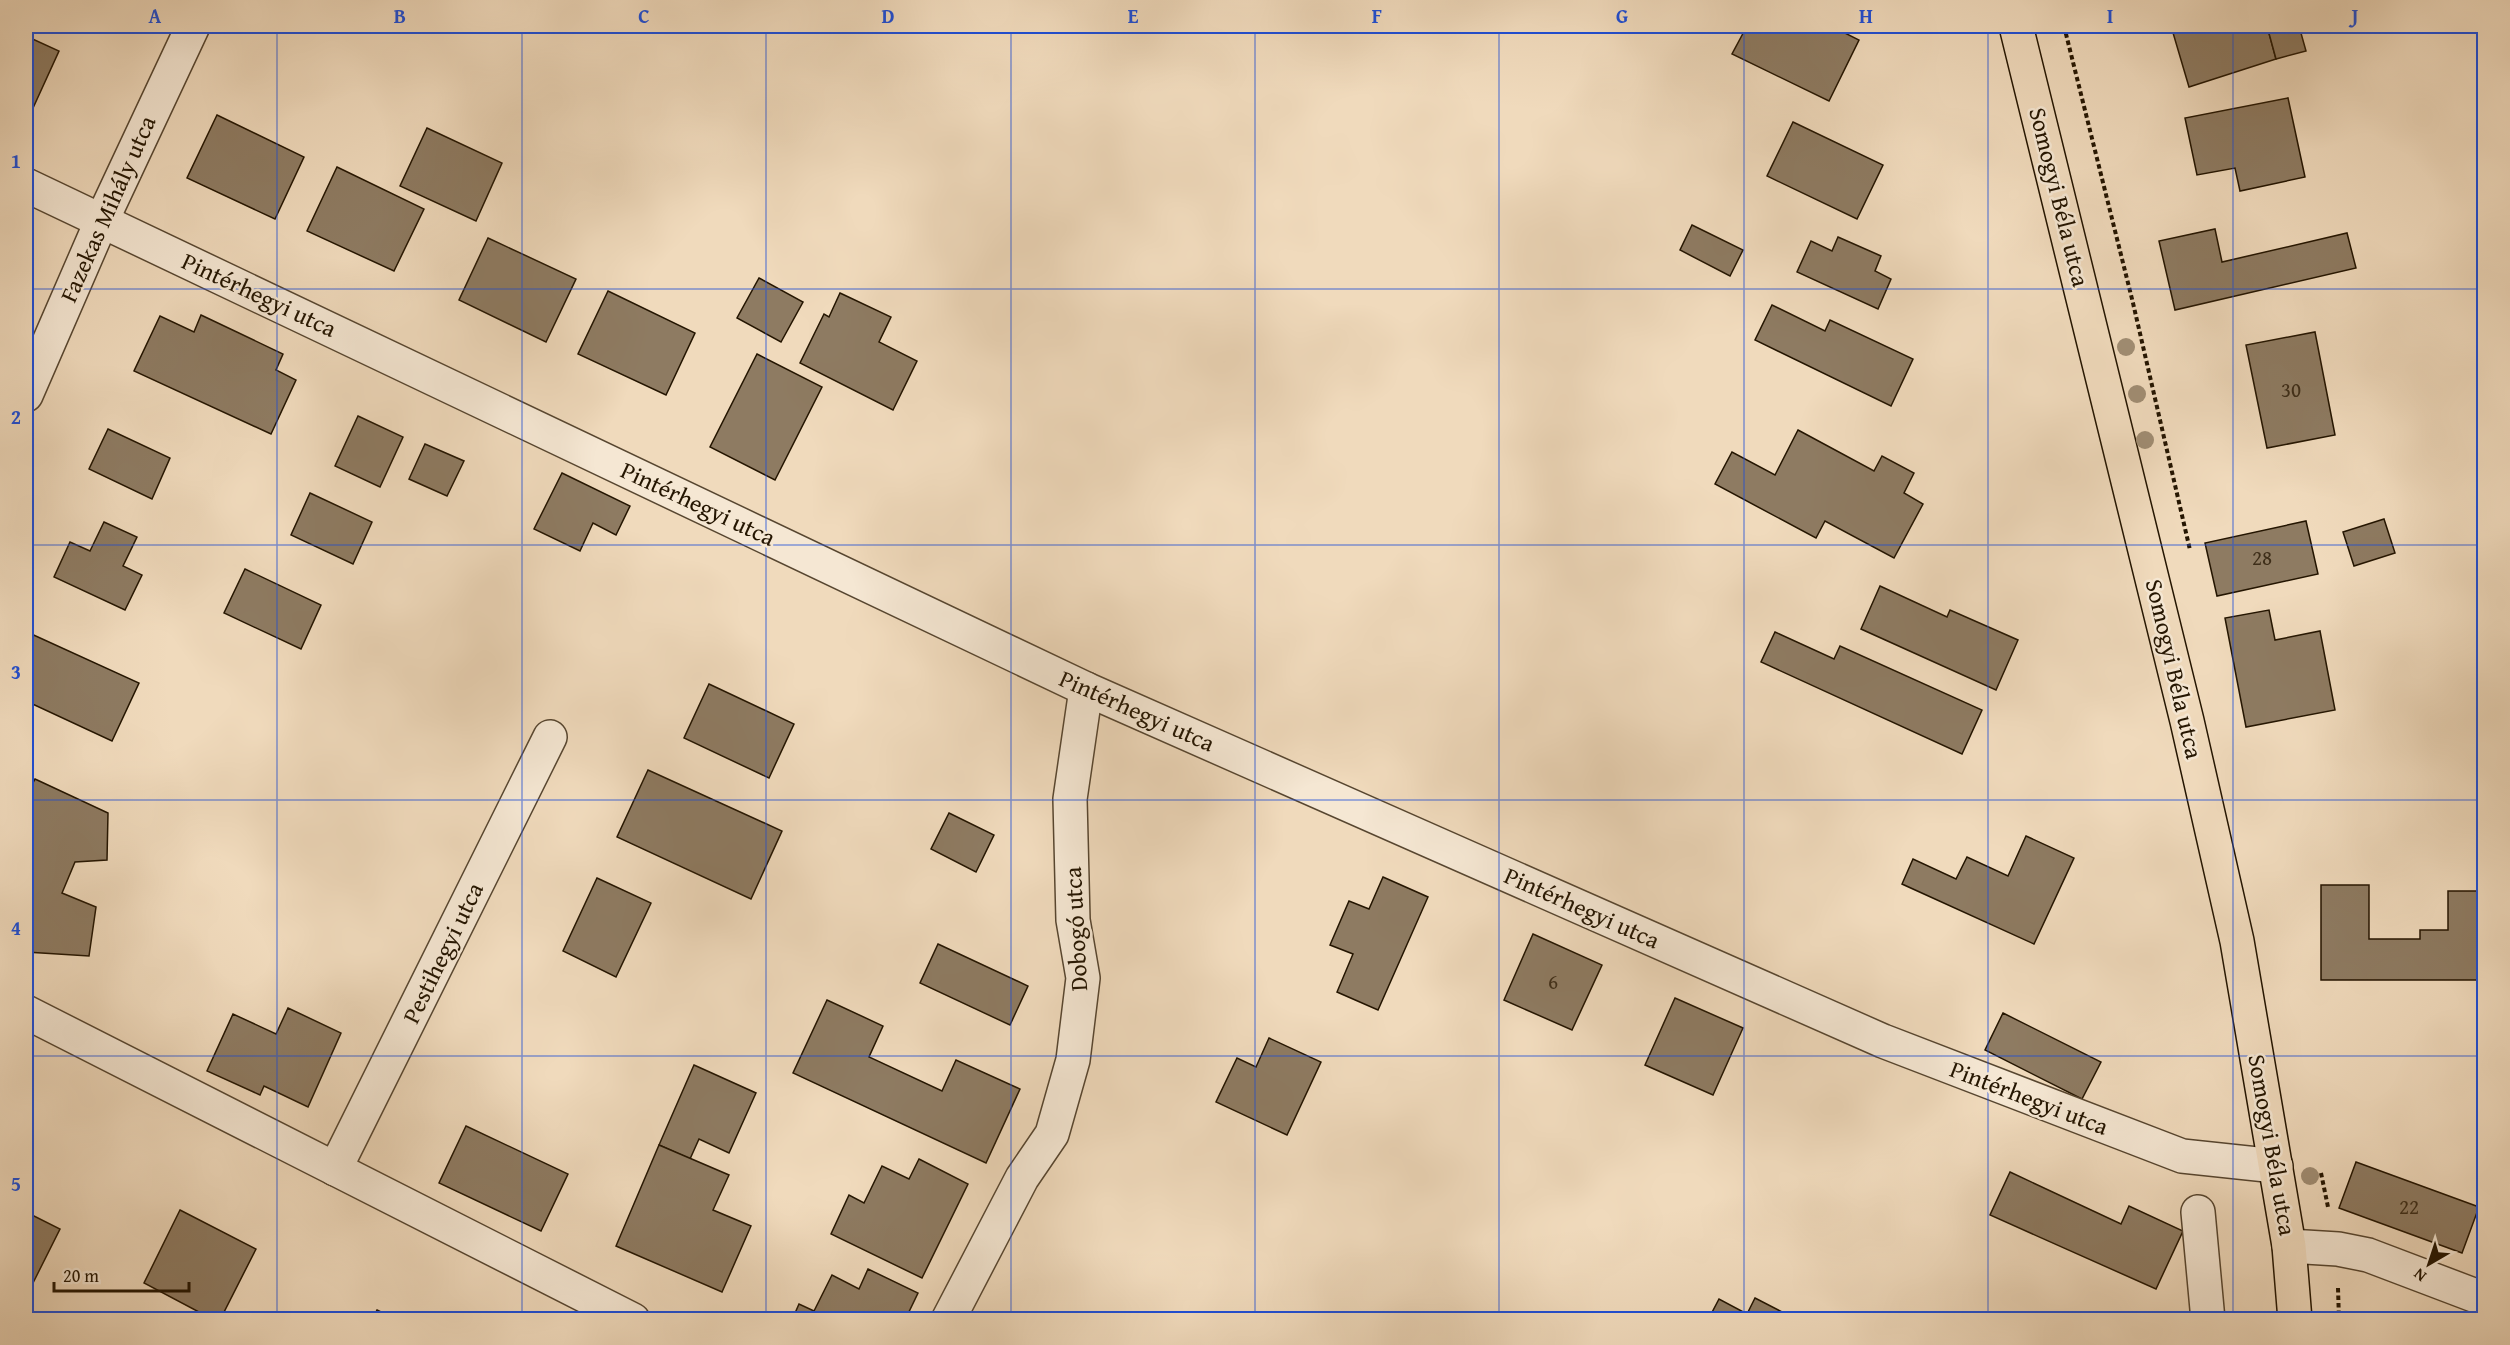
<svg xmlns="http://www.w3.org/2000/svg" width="2510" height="1345" viewBox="0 0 2510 1345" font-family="'Gentium Book Plus',serif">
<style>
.building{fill:#8e7b62;stroke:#241501;stroke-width:1.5}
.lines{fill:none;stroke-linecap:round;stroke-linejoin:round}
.minor-casing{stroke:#574630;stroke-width:36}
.major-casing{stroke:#241501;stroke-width:36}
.path{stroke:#241501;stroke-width:4;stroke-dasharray:4.5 3;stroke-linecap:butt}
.minor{stroke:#f5e7d3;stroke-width:33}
.major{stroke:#f0dabc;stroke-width:33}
.tree{fill:#a08d73}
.grid{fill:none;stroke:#1d4ed8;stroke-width:1.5;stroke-opacity:0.55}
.labels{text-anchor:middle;stroke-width:5;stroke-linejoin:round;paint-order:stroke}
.number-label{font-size:21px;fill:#3e2e19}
.street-label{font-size:24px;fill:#241501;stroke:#f5e7d3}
.neatline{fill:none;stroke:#1d4ed8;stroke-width:2}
.grid-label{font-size:20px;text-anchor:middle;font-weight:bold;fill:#1d4ed8}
</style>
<rect width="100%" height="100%" fill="#f0dabc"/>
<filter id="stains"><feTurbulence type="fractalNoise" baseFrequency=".00333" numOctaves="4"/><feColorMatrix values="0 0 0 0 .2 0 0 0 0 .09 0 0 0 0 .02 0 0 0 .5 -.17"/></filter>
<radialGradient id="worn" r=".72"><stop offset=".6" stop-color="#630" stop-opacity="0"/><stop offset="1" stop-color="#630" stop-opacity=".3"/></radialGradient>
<g class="building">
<path d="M1747,26H1785L1801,33L1805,26H1831L1859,40L1829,101L1732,54Z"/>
<path d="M2171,26H2267L2276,59L2189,87Z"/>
<path d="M2267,26H2299L2306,51L2276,59Z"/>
<path d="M26,36L59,51L28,119L26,118Z"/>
<path d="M2288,98L2305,177L2240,191L2235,168L2197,175L2185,118Z"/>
<path d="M217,115L304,157L275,219L187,178Z"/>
<path d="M1793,122L1883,165L1857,219L1767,176Z"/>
<path d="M427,128L502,163L476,221L400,186Z"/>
<path d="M337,167L424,209L394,271L307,231Z"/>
<path d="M1692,225L1743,250L1730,276L1680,250Z"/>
<path d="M2215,229L2222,262L2347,233L2356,268L2175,310L2159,241Z"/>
<path d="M1838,237L1881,256L1875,271L1891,279L1878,309L1797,272L1811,241L1832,251Z"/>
<path d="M488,238L576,279L546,342L459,300Z"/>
<path d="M759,278L803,302L781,342L737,318Z"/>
<path d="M608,291L695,333L666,395L578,354Z"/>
<path d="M840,293L891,317L879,342L917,361L893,410L800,363L824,314L829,317Z"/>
<path d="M1772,305L1825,331L1830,320L1913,359L1891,406L1755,340Z"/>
<path d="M201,315L283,354L276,370L296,380L271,434L134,371L160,316L194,332Z"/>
<path d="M2315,332L2335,435L2267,448L2246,345Z"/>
<path d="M757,354L822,387L775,480L710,447Z"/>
<path d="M358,416L403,437L380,487L335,466Z"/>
<path d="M108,429L170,458L152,499L89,469Z"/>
<path d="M1798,430L1874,471L1882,456L1914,473L1904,493L1923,504L1894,558L1825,521L1816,538L1715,484L1732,452L1775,475Z"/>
<path d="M425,444L464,461L447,496L409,479Z"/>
<path d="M562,473L630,506L616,535L593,523L580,551L534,529Z"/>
<path d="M310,493L372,522L353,564L291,535Z"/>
<path d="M2384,519L2395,553L2354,566L2343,532Z"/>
<path d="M2306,521L2318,574L2217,596L2205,543Z"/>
<path d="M104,522L137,537L123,566L142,575L125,610L54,577L70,542L90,551Z"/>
<path d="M245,569L321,605L301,649L224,613Z"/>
<path d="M1880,586L1947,617L1950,610L2018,640L1996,690L1861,629Z"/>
<path d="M2269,610L2275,640L2320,631L2335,710L2246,727L2225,618Z"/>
<path d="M27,632L139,683L112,741L26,701V636Z"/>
<path d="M1775,632L1834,659L1840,646L1982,710L1962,754L1761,662Z"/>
<path d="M709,684L794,724L769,778L684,738Z"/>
<path d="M648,770L782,831L751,899L617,837Z"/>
<path d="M35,779L108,813L107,860L75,862L62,893L96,907L89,956L26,952V797Z"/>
<path d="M949,813L994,835L976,872L931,849Z"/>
<path d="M2026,836L2074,858L2034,944L1902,884L1913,859L1956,879L1967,857L2008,876Z"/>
<path d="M1383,877L1428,897L1378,1010L1337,992L1353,954L1330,945L1349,901L1369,909Z"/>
<path d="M597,878L651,903L616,977L563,951Z"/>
<path d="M2321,885H2369V939H2420V930H2448V891H2484V980H2321Z"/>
<path d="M1533,934L1602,965L1572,1030L1504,1000Z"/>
<path d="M938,944L1028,986L1010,1025L920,983Z"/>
<path d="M1675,998L1743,1028L1713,1095L1645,1065Z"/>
<path d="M827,1000L883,1026L869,1057L942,1091L956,1060L1020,1089L986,1163L793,1073Z"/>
<path d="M288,1008L341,1033L308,1107L264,1086L260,1095L207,1071L233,1014L276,1034Z"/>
<path d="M2003,1013L2101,1062L2082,1099L1985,1050Z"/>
<path d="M1269,1038L1321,1062L1287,1135L1216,1102L1237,1058L1256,1067Z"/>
<path d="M694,1065L756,1093L729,1153L699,1139L690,1159L659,1145Z"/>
<path d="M466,1126L568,1174L541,1231L439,1183Z"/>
<path d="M659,1145L729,1175L713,1210L751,1226L722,1292L616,1246Z"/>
<path d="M919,1159L968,1184L922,1278L831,1234L849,1195L864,1203L882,1166L909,1179Z"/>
<path d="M2356,1162L2479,1207L2462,1253L2339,1208Z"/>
<path d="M2010,1172L2121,1224L2129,1206L2183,1231L2156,1289L1990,1215Z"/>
<path d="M180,1210L256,1249L220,1320H214L144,1283Z"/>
<path d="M26,1212L60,1229L26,1297Z"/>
<path d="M868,1269L918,1293L905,1320H792L799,1304L814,1311L832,1275L859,1289Z"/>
<path d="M1755,1298L1790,1316L1788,1320H1708L1719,1299L1747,1314Z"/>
<path d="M377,1310L397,1320H372Z"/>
</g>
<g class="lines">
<defs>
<g id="minor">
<path d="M26,185L1086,689L1883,1041L2182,1156L2276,1166"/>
<path d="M26,395L102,220L193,26"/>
<path d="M26,1012L633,1320"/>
<path d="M335,1169L550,737"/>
<path d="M2198,1212L2208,1320"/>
<path d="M2289,1246L2338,1249L2368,1255L2484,1299"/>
<path d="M948,1320L1022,1178L1052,1134L1073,1060L1083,978L1073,920L1070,799L1086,689"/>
</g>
<path id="major" d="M2016,26L2187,721L2237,941L2289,1246L2295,1320"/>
</defs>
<use href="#minor" class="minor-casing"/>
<use href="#major" class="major-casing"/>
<g class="path">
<path d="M2064,26L2133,303L2190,550"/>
<path d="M2321,1173L2328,1207"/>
<path d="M2338,1288L2339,1320"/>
</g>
<use href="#minor" class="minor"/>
<use href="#major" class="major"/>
</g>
<g class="tree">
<circle cx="2126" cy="347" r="9"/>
<circle cx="2137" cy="394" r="9"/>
<circle cx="2145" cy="440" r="9"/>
<circle cx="2310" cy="1176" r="9"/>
</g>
<path class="grid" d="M277,26V1320M522,26V1320M766,26V1320M1011,26V1320M1255,26V1320M1499,26V1320M1744,26V1320M1988,26V1320M2233,26V1320M26,289H2484M26,545H2484M26,800H2484M26,1056H2484"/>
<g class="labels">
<g class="number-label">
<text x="2291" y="397">30</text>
<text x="2262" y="565">28</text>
<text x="1553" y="989">6</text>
<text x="2409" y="1214">22</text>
</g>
<g class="street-label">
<text transform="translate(2059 197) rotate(76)" y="8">Somogyi Béla utca</text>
<text transform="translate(108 209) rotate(-66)" y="8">Fazekas Mihály utca</text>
<text transform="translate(259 295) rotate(25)" y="8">Pintérhegyi utca</text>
<text transform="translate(698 504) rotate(25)" y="8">Pintérhegyi utca</text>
<text transform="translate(2174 669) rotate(77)" y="8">Somogyi Béla utca</text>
<text transform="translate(1137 711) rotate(24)" y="8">Pintérhegyi utca</text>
<text transform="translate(1582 908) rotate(24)" y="8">Pintérhegyi utca</text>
<text transform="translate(1076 929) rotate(-93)" y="8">Dobogó utca</text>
<text transform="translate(443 953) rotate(-64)" y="8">Pestihegyi utca</text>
<text transform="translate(2029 1098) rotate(21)" y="8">Pintérhegyi utca</text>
<text transform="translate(2272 1145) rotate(80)" y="8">Somogyi Béla utca</text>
</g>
</g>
<rect width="2510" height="1345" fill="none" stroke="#f0dabc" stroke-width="66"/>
<g transform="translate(2429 1264) rotate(219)" stroke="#f5e7d3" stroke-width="4.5" paint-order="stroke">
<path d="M0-4.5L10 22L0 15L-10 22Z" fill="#241501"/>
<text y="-9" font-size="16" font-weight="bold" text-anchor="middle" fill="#241501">N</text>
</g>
<path d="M54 1282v9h135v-9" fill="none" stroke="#241501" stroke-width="3"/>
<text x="63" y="1282" font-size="18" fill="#241501" stroke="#f5e7d3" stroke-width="4.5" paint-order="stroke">20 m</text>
<rect x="33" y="33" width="2444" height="1279" class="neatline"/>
<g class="grid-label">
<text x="155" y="23">A</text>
<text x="400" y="23">B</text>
<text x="644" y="23">C</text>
<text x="888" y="23">D</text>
<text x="1133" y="23">E</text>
<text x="1377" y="23">F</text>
<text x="1622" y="23">G</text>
<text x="1866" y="23">H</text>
<text x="2110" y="23">I</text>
<text x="2355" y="23">J</text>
<text x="16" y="168">1</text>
<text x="16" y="424">2</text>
<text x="16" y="679">3</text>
<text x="16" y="935">4</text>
<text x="16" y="1191">5</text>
</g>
<rect width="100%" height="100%" filter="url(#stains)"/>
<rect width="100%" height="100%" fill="url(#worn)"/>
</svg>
